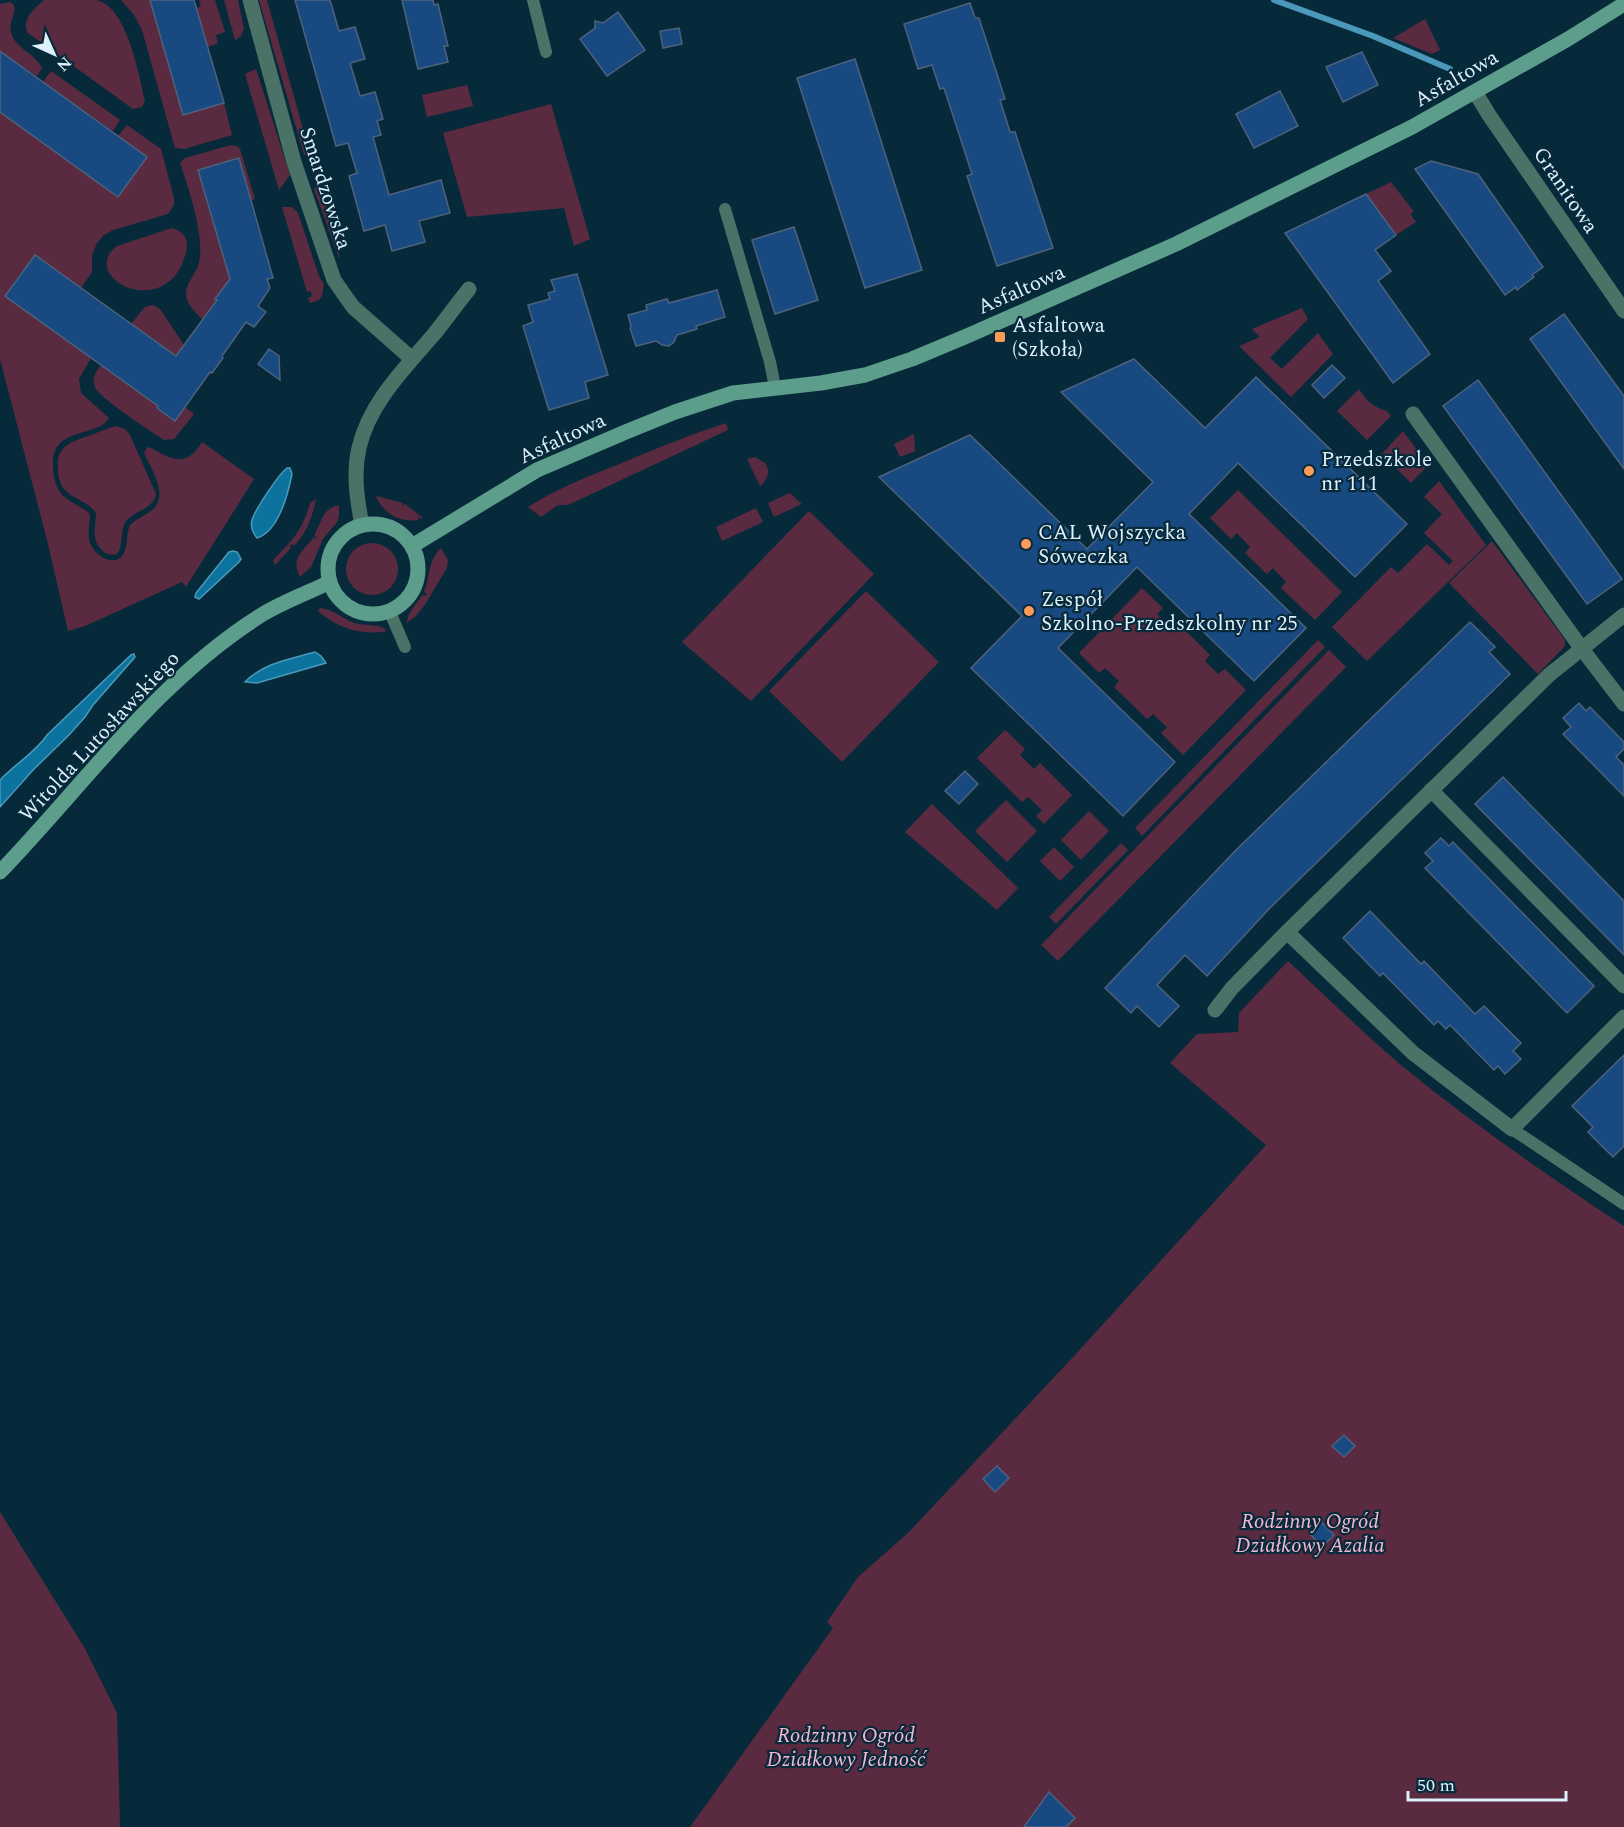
<svg xmlns="http://www.w3.org/2000/svg" width="1624" height="1827" viewBox="0 0 1624 1827" font-family="Spectral,serif">
<style>
.green{fill:#5a2b40}
.water{fill:#0b739e;stroke:#4a98ba;stroke-width:1.5}
.lines{fill:none;stroke-linecap:round;stroke-linejoin:round}
.stream{stroke:#4a98ba;stroke-width:6}
.building{fill:#184981;stroke:#4d627d;stroke-width:1.5}
.lane{stroke:#4b7267;stroke-width:12}
.street{stroke:#4b7267;stroke-width:15}
.secondary{stroke:#5c9d8b;stroke-width:15}
.poi-dot{fill:#fe9c57;stroke:#072a3b;stroke-width:2}
.labels{text-anchor:middle;stroke-width:4.5;stroke-linejoin:round;paint-order:stroke}
.street-label{font-size:21px;fill:#ddf0fb;stroke:#072a3b}
.poi-label{font-size:21px;fill:#ddf0fb;stroke:#072a3b;text-anchor:start}
.park-label{font-size:21px;font-style:italic;fill:#f9b7d0;stroke:#072a3b}
</style>
<rect width="100%" height="100%" fill="#072a3b"/>
<g class="green">
<path d="M44,0C60,0 81,0 96,0C127,6 139,75 145,101L142,107L133,109L28,33C21,19 35,8 44,0Z"/>
<path d="M121,0H150L183,114L224,103L232,135L184,149L175,148L142,30L134,15Z"/>
<path d="M199,0H215L225,32L216,35L218,43L208,47L197,8L201,6Z"/>
<path d="M224,0H238L244,29L241,36L235,40Z"/>
<path d="M259,0H267L310,154L304,155Z"/>
<path d="M10,2L14,5C16,15 8,22 11,33C16,49 35,53 42,68L37,76L0,51V4Z"/>
<path d="M1425,19L1440,50L1432,54L1393,38Z"/>
<path d="M256,69L290,175L279,190L245,74Z"/>
<path d="M51,71L120,120L113,131L43,82Z"/>
<path d="M467,85L473,106L427,117L422,95Z"/>
<path d="M551,104L590,239L574,246L564,208L467,217L443,133Z"/>
<path d="M0,112L128,184L147,157L118,136L127,125L161,149L174,198V205L168,214L113,230L104,235L97,243L92,255V272L81,288L35,255L14,282L91,358L79,379L81,393L109,418C98,438 51,426 53,465C53,474 55,485 60,492C67,502 82,506 90,514C90,523 87,535 90,543C95,556 115,569 124,553C128,545 126,534 130,525C136,519 144,516 151,511C170,496 152,471 144,453L147,448L149,447C171,459 186,469 202,442L254,479L186,587L182,582L85,626L68,631L47,540L0,359Z"/>
<path d="M231,145L237,146L240,149L255,199L251,200L239,158L199,170L227,269L234,275L216,299L217,300L203,320C195,312 186,304 186,293C186,283 196,274 199,263C205,237 189,189 180,163L185,158Z"/>
<path d="M1391,182L1414,212L1410,214L1416,222L1396,235L1366,194Z"/>
<path d="M319,184L340,258H339L314,189Z"/>
<path d="M282,207H292L298,213L319,276L324,284L322,296L319,300L310,303L308,298L312,296L311,291L307,292Z"/>
<path d="M172,228C184,232 189,239 186,252C169,324 76,278 117,246Z"/>
<path d="M153,305L160,309L184,345L177,360L131,324L145,307Z"/>
<path d="M1302,308L1308,319L1270,358L1282,369L1318,333L1333,354L1291,397L1239,346L1260,337L1252,329Z"/>
<path d="M101,365L158,406L157,408L185,407L194,414L174,439L164,440C151,431 99,398 95,387C91,378 96,372 101,365Z"/>
<path d="M1359,389C1363,395 1367,401 1373,405C1380,410 1387,409 1391,416L1367,440L1337,411Z"/>
<path d="M726,423L728,430L568,505H558L541,517L528,507C556,489 587,477 617,465C653,450 689,435 726,423Z"/>
<path d="M116,426L125,429L130,435L156,494C153,509 137,510 128,519C120,526 123,542 119,551L117,554C111,555 107,555 103,551C90,540 96,527 96,513C89,502 75,500 66,491C60,485 58,477 58,469C55,444 75,441 94,434C101,431 108,428 116,426Z"/>
<path d="M1403,431L1428,465L1411,483L1382,454Z"/>
<path d="M914,434L915,451L900,457L894,444Z"/>
<path d="M755,457L765,463C771,472 768,479 760,486L747,459Z"/>
<path d="M1439,481L1486,545L1367,661L1332,627L1391,567L1398,573L1427,544L1449,565L1453,561L1424,533L1442,514L1424,497Z"/>
<path d="M1238,490L1342,592L1315,620L1281,588L1286,582L1273,568L1267,574L1245,553L1250,547L1237,533L1231,539L1210,518Z"/>
<path d="M790,493L802,504L774,517L768,503Z"/>
<path d="M376,496L403,503L402,506L405,504L423,518L421,519L419,517L418,520C401,523 382,513 376,496Z"/>
<path d="M316,499C312,518 307,532 294,546L292,544L290,546L291,548L275,565L273,561L275,558C293,540 303,529 310,503Z"/>
<path d="M339,505V516L337,522L323,539L311,567L300,577C290,557 303,552 314,537L316,539L317,538L314,535C323,521 321,509 339,505Z"/>
<path d="M756,508L763,522L722,541L716,527Z"/>
<path d="M809,511L874,574L751,701L682,642Z"/>
<path d="M1492,541L1565,640V646L1538,674L1449,583Z"/>
<circle cx="372" cy="569" r="26"/>
<path d="M441,548L448,560L447,568L424,606L416,616L407,623C407,612 417,604 423,594L424,596L427,594L424,592C431,575 427,562 441,548Z"/>
<path d="M1142,588L1163,608L1157,614L1171,628L1177,622L1210,655L1205,661L1218,674L1225,669L1246,690L1183,755L1161,733L1167,727L1153,714L1147,719L1114,687L1119,681L1105,668L1099,673L1079,653Z"/>
<path d="M866,591L939,662L842,762L769,691Z"/>
<path d="M320,608C334,609 342,619 355,623C366,626 379,623 387,631C361,636 337,628 318,611Z"/>
<path d="M1318,640L1325,647L1142,836L1135,828Z"/>
<path d="M1329,650L1346,667L1058,961L1041,945Z"/>
<path d="M1005,730L1025,749L1020,755L1034,769L1040,763L1072,795L1044,824L1036,816L1042,810L1028,797L1022,802L977,758Z"/>
<path d="M1006,800L1037,831L1007,862L975,831Z"/>
<path d="M932,804L1018,888L997,910L905,832Z"/>
<path d="M1089,811L1109,831L1081,860L1061,840Z"/>
<path d="M1121,843L1128,850L1056,924L1049,917Z"/>
<path d="M1054,847L1074,867L1060,881L1040,861Z"/>
<path d="M1288,961C1326,996 1363,1033 1402,1066C1473,1124 1548,1176 1624,1226V1827H690L833,1628L827,1622L858,1577L908,1533L1075,1355L1266,1145L1170,1063L1197,1034L1238,1032L1239,1013Z"/>
<path d="M0,1512L84,1647L117,1713L120,1827H0Z"/>
</g>
<g class="water">
<path d="M287,468H290L292,474C288,494 279,531 257,538C253,533 250,527 252,520C255,510 278,475 287,468Z"/>
<path d="M233,551L237,552L241,559L239,562L199,599L195,597L196,593L229,552Z"/>
<path d="M315,652L321,656L326,663L257,683L245,682C263,663 291,659 315,652Z"/>
<path d="M134,654L135,657L93,705L85,717L69,735L34,769L0,807V780C16,763 34,754 48,734L131,655Z"/>
</g>
<g class="lines">
<path class="stream" d="M1274,0L1373,36L1450,69"/>
</g>
<g class="building">
<path d="M150,0H194L224,103L183,115Z"/>
<path d="M295,0H330L339,31L355,27L365,59L350,63L360,96L375,92L383,119L377,121L381,135L373,137L389,195L441,180L450,213L419,221L425,242L392,251L385,225L364,231L349,176L357,173L348,143L336,146Z"/>
<path d="M402,0H433L434,5L438,4L448,46H444L448,62L418,69Z"/>
<path d="M970,3L975,18H979L1005,99L1000,100L1010,132H1015L1053,248L997,266L967,176L972,174L944,88L940,89L932,65L918,69L904,24Z"/>
<path d="M618,12L645,50L607,76L580,39L595,28V21L603,23Z"/>
<path d="M679,28L682,44L663,48L660,31Z"/>
<path d="M0,51L147,157L118,197L0,112Z"/>
<path d="M1362,52L1378,85L1343,102L1326,67Z"/>
<path d="M855,59L922,270L865,288L797,78Z"/>
<path d="M1280,91L1298,126L1254,148L1236,114Z"/>
<path d="M239,158L273,278L267,279L270,288L258,306L266,312L254,327L246,322L222,356L223,358L212,373L210,372L175,421L157,408L158,406L5,296L35,255L176,356L217,300L215,299L230,279L198,170Z"/>
<path d="M1431,161L1478,174L1543,267L1532,275L1534,277L1517,290L1516,287L1505,295L1415,169Z"/>
<path d="M1366,194L1396,235L1375,250L1391,271L1378,281L1430,354L1393,383L1285,233Z"/>
<path d="M794,227L818,300L775,314L752,240Z"/>
<path d="M577,274L608,375L585,382L589,398L549,410L523,326L533,322L528,305L550,299L548,293L555,291L551,280Z"/>
<path d="M717,290L725,317L696,326L697,329L677,335L674,342L669,346L662,345L656,341L636,346L630,328L631,326L628,315L647,310L646,305L667,299L669,303Z"/>
<path d="M1564,314L1624,396V469L1530,339Z"/>
<path d="M269,349L279,356L280,380L258,364Z"/>
<path d="M1134,359L1205,428L1256,377L1407,524L1355,577L1238,463L1189,514L1306,628L1254,681L1137,567L1058,648L1175,762L1123,816L971,668L1022,616L879,477L970,435L1087,549L1153,482L1061,392Z"/>
<path d="M1332,365L1345,378L1324,398L1312,385Z"/>
<path d="M1478,380L1622,579L1587,604L1443,406Z"/>
<path d="M1470,622L1495,647L1489,652L1510,674L1267,911L1207,976L1185,955L1157,985L1179,1006L1159,1027L1137,1006L1131,1013L1105,988L1235,851Z"/>
<path d="M1579,703L1586,711L1590,707L1624,742V749L1616,757L1624,765V796L1563,734L1571,727L1563,718Z"/>
<path d="M965,771L978,784L959,804L945,791Z"/>
<path d="M1503,777L1624,901V955L1475,804Z"/>
<path d="M1441,838L1449,846L1453,842L1594,986L1567,1013L1425,868L1433,861L1425,853Z"/>
<path d="M1370,911L1421,964L1424,961L1475,1014L1484,1006L1521,1043L1513,1051L1521,1059L1505,1074L1498,1066L1494,1070L1450,1025L1446,1029L1438,1021L1434,1025L1383,973L1380,976L1343,938Z"/>
<path d="M1624,1055V1146L1613,1157L1588,1132L1593,1127L1572,1106Z"/>
<path d="M1344,1435L1355,1446L1344,1457L1332,1446Z"/>
<path d="M997,1466L1009,1478L995,1492L983,1479Z"/>
<path d="M1320,1521L1334,1535L1322,1547L1309,1533Z"/>
<path d="M1049,1792L1075,1818L1066,1827H1024Z"/>
</g>
<g class="lines">
<g class="lane">
<path d="M533,0L546,52"/>
<path d="M725,209L770,362L775,387"/>
<path d="M389,610L405,647"/>
<path d="M1512,1129L1624,1204"/>
</g>
<g class="street">
<path d="M250,0L294,162L334,280L353,307L412,359"/>
<path d="M1475,92L1489,115L1624,311"/>
<path d="M1413,414L1582,649L1624,704"/>
<path d="M362,525C357,499 353,474 359,448C369,403 406,367 435,333C446,319 457,304 469,289"/>
<path d="M1431,790L1624,986"/>
<path d="M1287,932L1413,1053L1512,1129L1624,1017"/>
<path d="M1215,1010L1232,988L1287,932L1549,675L1624,615"/>
</g>
<g class="secondary">
<circle cx="373" cy="569" r="45"/>
<path d="M412,546L537,470L628,431L675,412L733,393L821,383L865,375L912,359L967,336L1176,244L1412,127L1568,39L1624,4"/>
<path d="M0,872C85,784 157,680 263,614C283,602 307,593 328,583"/>
</g>
</g>
<g class="poi-dot">
<rect x="994" y="331" width="12" height="12" rx="3"/>
<circle cx="1309" cy="471" r="6"/>
<circle cx="1026" cy="544" r="6"/>
<circle cx="1029" cy="611" r="6"/>
</g>
<g class="labels">
<g class="street-label">
<text transform="translate(1456 78) rotate(-30)" y="7">Asfaltowa</text>
<text transform="translate(326 188) rotate(72)" y="7">Smardzowska</text>
<text transform="translate(1566 190) rotate(56)" y="7">Granitowa</text>
<text transform="translate(1021 289) rotate(-24)" y="7">Asfaltowa</text>
<text transform="translate(562 438) rotate(-25)" y="7">Asfaltowa</text>
<text transform="translate(99 736) rotate(-47)" y="7">Witolda Lutosławskiego</text>
</g>
<g class="poi-label">
<text x="1012" y="332">Asfaltowa<tspan x="1012" dy="24">(Szkoła)</tspan></text>
<text x="1321" y="466">Przedszkole<tspan x="1321" dy="24">nr 111</tspan></text>
<text x="1038" y="539">CAL Wojszycka<tspan x="1038" dy="24">Sóweczka</tspan></text>
<text x="1041" y="606">Zespół<tspan x="1041" dy="24">Szkolno-Przedszkolny nr 25</tspan></text>
</g>
<g class="park-label">
<text x="1310" y="1528">Rodzinny Ogród<tspan x="1310" dy="24">Działkowy Azalia</tspan></text>
<text x="846" y="1742">Rodzinny Ogród<tspan x="846" dy="24">Działkowy Jedność</tspan></text>
</g>
</g>
<g transform="translate(54 54) rotate(135)" stroke="#072a3b" stroke-width="4.5" paint-order="stroke">
<path d="M0-4.5L10 22L0 15L-10 22Z" fill="#ddf0fb"/>
<text y="-9" font-size="16" font-weight="bold" text-anchor="middle" fill="#ddf0fb">N</text>
</g>
<path d="M1408 1791v9h158v-9" fill="none" stroke="#ddf0fb" stroke-width="3"/>
<text x="1417" y="1791" font-size="18" fill="#ddf0fb" stroke="#072a3b" stroke-width="4.5" paint-order="stroke">50 m</text>
</svg>
